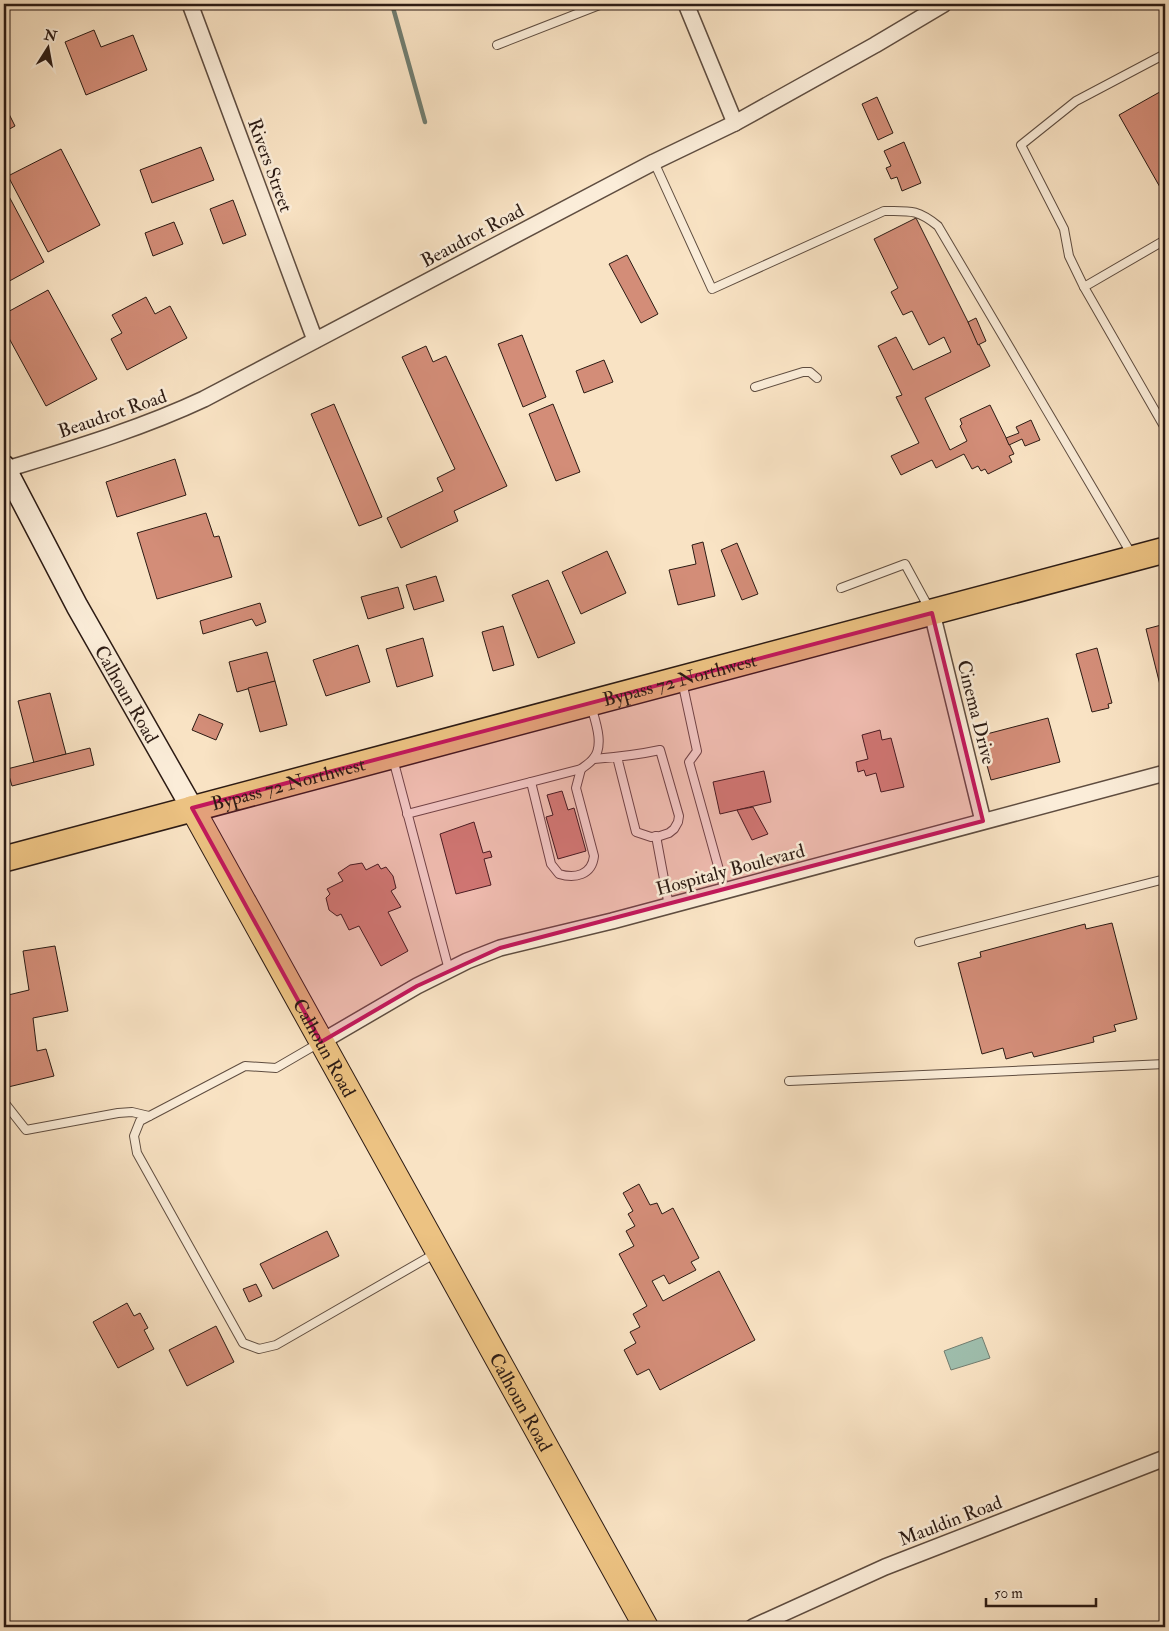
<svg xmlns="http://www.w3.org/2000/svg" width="1169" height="1631" viewBox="0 0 1169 1631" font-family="'IM FELL Double Pica',serif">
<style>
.water{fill:#9fbfae;stroke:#717d70}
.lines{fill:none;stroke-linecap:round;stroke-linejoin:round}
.stream{stroke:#717d70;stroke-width:4.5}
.building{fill:#d38d78;stroke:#2c1b14}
.service-casing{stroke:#5f4d40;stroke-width:10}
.minor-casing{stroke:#5f4d40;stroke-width:18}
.secondary-casing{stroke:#2c1b14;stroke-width:24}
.primary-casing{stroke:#2c1b14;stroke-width:26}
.trunk-casing{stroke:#2c1b14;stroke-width:28}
.service{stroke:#fbedd9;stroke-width:8}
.minor{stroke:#fbedd9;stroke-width:15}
.secondary{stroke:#fbedd9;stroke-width:21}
.primary{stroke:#ecc282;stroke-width:24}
.trunk{stroke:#ecc282;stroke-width:25}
.marked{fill:#c2185b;fill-opacity:0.2;stroke:#c2185b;stroke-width:4;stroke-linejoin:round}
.labels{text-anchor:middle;stroke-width:5;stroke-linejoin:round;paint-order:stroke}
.street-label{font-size:19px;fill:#2c1b14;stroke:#fbedd9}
</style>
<rect width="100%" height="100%" fill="#f9e3c4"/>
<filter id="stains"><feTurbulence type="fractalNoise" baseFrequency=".004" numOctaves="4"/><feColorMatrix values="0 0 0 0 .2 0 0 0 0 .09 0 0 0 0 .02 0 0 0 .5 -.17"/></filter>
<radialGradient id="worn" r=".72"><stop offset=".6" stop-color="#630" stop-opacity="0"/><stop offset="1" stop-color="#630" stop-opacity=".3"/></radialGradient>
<path class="water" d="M982,1337L990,1358L951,1370L944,1351Z"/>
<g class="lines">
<path class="stream" d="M392,4L425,122"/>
</g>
<g class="building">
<path d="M94,30L101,47L133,35L147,70L86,95L65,42Z"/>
<path d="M1165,89V196L1119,115Z"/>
<path d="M877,97L893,133L878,140L862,104Z"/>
<path d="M4,104L15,126L4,132Z"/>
<path d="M904,142L921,183L902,191L897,177L891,179L886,168L891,166L884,151Z"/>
<path d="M201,147L214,180L152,203L140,170Z"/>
<path d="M61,149L100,225L48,252L8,176Z"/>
<path d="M4,187L44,262L4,284Z"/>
<path d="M233,200L246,235L223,244L210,209Z"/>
<path d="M916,218L990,366L925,398L950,450L967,441L960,426L962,424L960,419L990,405L1014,454L1009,456L1012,462L988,474L985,469L981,471L978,466L972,469L964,454L936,468L932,460L901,475L891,456L919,443L896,397L902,395L878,346L896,337L913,370L951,352L944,337L929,345L912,311L903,315L891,292L898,288L874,239Z"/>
<path d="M174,222L183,244L153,256L145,233Z"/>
<path d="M627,255L658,314L641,323L609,264Z"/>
<path d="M48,290L97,379L46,406L4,329V314Z"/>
<path d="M146,297L155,314L170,306L187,338L127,370L111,339L122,333L112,315Z"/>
<path d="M976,318L986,341L978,345L968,322Z"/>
<path d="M522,335L546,397L523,407L498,344Z"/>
<path d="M426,346L433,362L446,356L507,486L454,511L458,521L401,548L387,518L443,491L437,478L455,469L402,357Z"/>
<path d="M604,360L613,382L584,393L576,371Z"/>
<path d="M334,404L382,517L359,526L311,414Z"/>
<path d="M553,404L580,472L556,481L529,414Z"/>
<path d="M1031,420L1040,440L1025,446L1022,439L1009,445L1006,438L1019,433L1016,427Z"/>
<path d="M175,459L186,495L117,517L106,482Z"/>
<path d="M206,513L214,537L219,536L232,577L157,599L137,533Z"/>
<path d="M703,542L715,596L678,605L669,570L696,564L692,545Z"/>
<path d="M737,543L758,594L742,600L721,550Z"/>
<path d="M607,551L626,593L581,614L562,572Z"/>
<path d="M436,576L444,601L414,610L406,585Z"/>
<path d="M548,580L575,643L538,658L512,595Z"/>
<path d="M398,587L404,608L368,619L361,597Z"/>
<path d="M260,603L266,622L256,626L252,619L203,634L200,621Z"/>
<path d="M1165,624V684L1160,685L1146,629Z"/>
<path d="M503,626L514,665L493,671L482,632Z"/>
<path d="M423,638L433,676L397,687L386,649Z"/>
<path d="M358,645L370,682L326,696L313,660Z"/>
<path d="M1097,648L1112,703L1108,704L1109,708L1092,712L1076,654Z"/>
<path d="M267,652L275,681L237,692L229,662Z"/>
<path d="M275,681L287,725L260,732L248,688Z"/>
<path d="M50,693L66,754L34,763L18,701Z"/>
<path d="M199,714L223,724L216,740L192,730Z"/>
<path d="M1048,718L1060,762L991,780L979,736Z"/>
<path d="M880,730L882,740L891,738L904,787L881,792L876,773L866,776L864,770L858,772L856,762L868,759L862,735Z"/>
<path d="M90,748L94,765L12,786L7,769Z"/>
<path d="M764,771L771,802L720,814L713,782Z"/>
<path d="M562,791L568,810L574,808L586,851L558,859L546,817L553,815L547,795Z"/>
<path d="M753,807L768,834L752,840L737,810Z"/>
<path d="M474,822L483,853L490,851L492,857L484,859L491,885L456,894L440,834Z"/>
<path d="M362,863L366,870L378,864L381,869L386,867L393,876L396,888L391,891L401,907L388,912L408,951L381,966L359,926L349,930L341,914L337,916L329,910L326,898L330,894L327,889L343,881L338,873L350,865Z"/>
<path d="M1112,923L1137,1019L1114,1025L1116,1031L1093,1037L1094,1042L1034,1057L1032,1052L1006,1059L1003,1048L982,1054L958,963L981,957L980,952L1085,924L1086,929Z"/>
<path d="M55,946L68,1011L33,1018L37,1051L46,1049L54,1076L4,1088V996L29,990L23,951Z"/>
<path d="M639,1184L650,1205L657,1203L662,1214L673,1208L699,1258L691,1262L696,1270L669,1284L664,1275L652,1281L663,1301L719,1271L755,1340L660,1390L649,1369L637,1375L624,1350L636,1343L630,1332L640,1327L633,1314L647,1306L619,1254L634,1246L626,1231L635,1226L628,1214L633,1211L623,1193Z"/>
<path d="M327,1231L339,1256L273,1289L260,1264Z"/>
<path d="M256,1284L262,1296L249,1302L243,1289Z"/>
<path d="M127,1303L134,1316L140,1313L148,1328L144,1330L154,1349L118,1368L93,1322Z"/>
<path d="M216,1326L234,1362L187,1386L169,1350Z"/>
</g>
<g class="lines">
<defs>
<g id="service">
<path d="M497,45L602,4"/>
<path d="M1165,54L1076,101L1021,145L1064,229L1069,256L1084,287L1165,240"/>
<path d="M654,162L712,289L884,211C910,211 917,209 938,226L1132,555"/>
<path d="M1084,287L1165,428"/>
<path d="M755,387L803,372H810L817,378"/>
<path d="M841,588L905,564L930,610"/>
<path d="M682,681L697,751L689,762L725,891"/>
<path d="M393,759L449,970"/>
<path d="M594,759C618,757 637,755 660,750L679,816L678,822L674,829L669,833L660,836L651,837L636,832L617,757"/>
<path d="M531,782L551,864L559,874C575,879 592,875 594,856L576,788L581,769"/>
<path d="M407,814L581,769C585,766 590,763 593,759C605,746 595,720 591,706"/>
<path d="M656,836L669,906"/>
<path d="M919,942L1161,880"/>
<path d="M319,1043L276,1068L245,1066L140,1121L134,1136L137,1153L243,1343L259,1349L276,1345L436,1253"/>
<path d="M789,1081L1165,1064"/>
<path d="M4,1102L26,1130L118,1113L132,1112L149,1116"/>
</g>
<g id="minor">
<path d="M190,4L315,340"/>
<path d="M686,4L735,123"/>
<path d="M4,470C72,449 140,429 204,399L654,162L735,123L875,45L944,4"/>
<path d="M932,613L983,821"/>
<path d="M321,1042L417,986L467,961L500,948L612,921L1165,773"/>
<path d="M753,1627L885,1567L1165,1458"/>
</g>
<g id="secondary">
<path id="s1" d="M4,466L77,606L192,808"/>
</g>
<g id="primary">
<path id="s2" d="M192,808L646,1627"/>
</g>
<g id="trunk">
<path id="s3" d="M4,859L1165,550"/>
</g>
</defs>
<use href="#service" class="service-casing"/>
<use href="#minor" class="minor-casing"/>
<use href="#secondary" class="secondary-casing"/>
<use href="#primary" class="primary-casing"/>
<use href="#trunk" class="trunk-casing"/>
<use href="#service" class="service"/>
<use href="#minor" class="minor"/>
<use href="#secondary" class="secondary"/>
<use href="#primary" class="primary"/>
<use href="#trunk" class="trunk"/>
</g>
<path class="marked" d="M932,613L983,821L500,948L417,986L321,1042L192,808Z"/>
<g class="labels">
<g class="street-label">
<text transform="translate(271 165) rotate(70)" y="7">Rivers Street</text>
<text transform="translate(472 235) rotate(-28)" y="7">Beaudrot Road</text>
<text transform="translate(112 413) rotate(-19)" y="7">Beaudrot Road</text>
<text dy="7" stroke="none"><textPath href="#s3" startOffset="699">Bypass 72 Northwest</textPath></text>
<text dy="7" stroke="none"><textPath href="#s1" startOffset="259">Calhoun Road</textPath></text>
<text transform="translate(977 712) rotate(76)" y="7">Cinema Drive</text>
<text dy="7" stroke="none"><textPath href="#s3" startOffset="294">Bypass 72 Northwest</textPath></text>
<text transform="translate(730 869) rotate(-15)" y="7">Hospitaly Boulevard</text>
<text dy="7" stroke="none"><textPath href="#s2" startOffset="274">Calhoun Road</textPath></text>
<text dy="7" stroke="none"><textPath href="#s2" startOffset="679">Calhoun Road</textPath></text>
<text transform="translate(950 1520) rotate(-21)" y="7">Mauldin Road</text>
</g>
</g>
<rect width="1169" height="1631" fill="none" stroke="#f9e3c4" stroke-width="20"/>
<rect x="5" y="5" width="1159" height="1621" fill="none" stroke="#2c1b14" stroke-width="2.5"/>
<rect x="10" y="10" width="1149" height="1611" fill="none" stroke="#2c1b14"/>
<g transform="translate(48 48) rotate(11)" stroke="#fbedd9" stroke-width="4" paint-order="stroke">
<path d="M0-4L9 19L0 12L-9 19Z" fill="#2c1b14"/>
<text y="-8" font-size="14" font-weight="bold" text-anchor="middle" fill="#2c1b14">N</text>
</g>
<path d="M986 1598v8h110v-8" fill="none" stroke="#2c1b14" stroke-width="2.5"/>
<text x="994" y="1598" font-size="15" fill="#2c1b14" stroke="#fbedd9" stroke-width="4" paint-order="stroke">50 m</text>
<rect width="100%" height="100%" filter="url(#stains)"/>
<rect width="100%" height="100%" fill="url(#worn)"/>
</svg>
